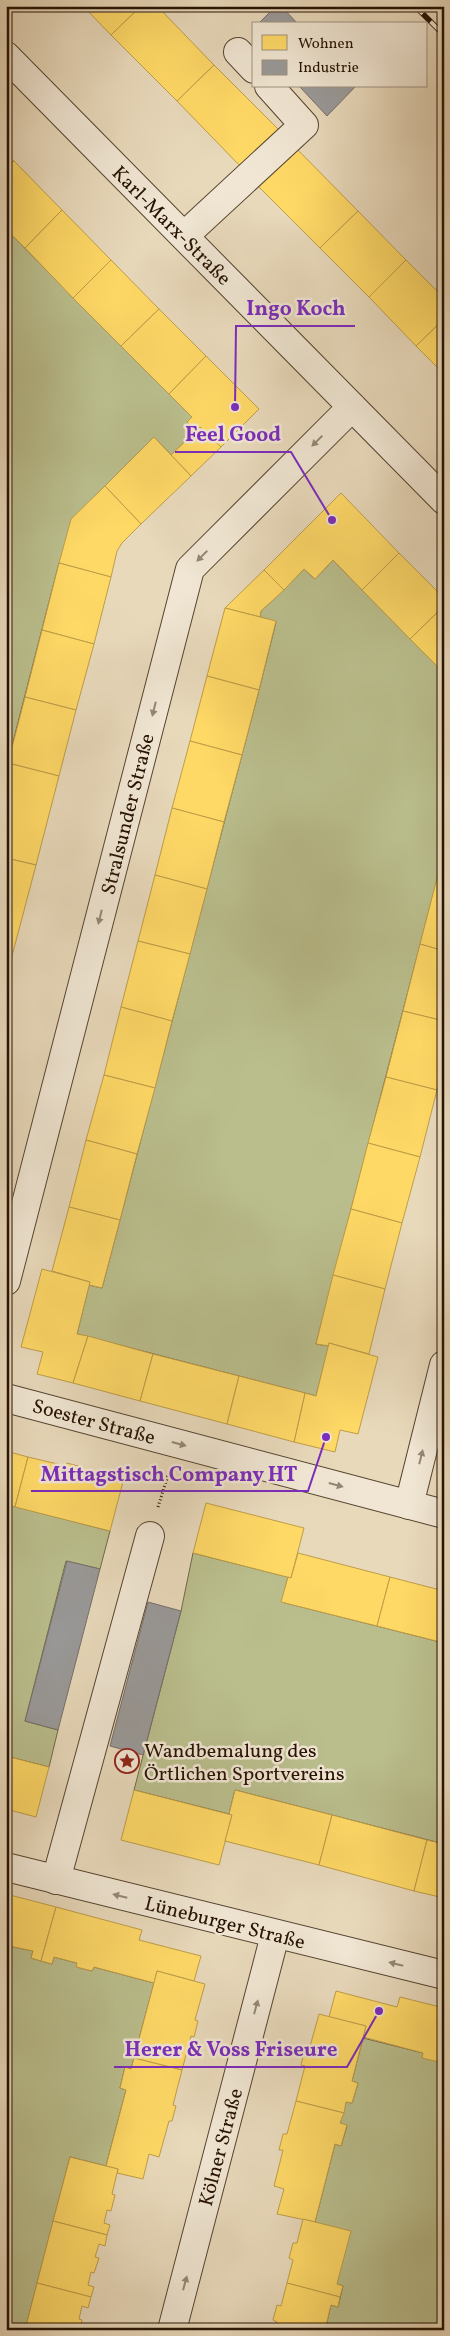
<svg xmlns="http://www.w3.org/2000/svg" width="450" height="2336" viewBox="0 0 450 2336" font-family="Vollkorn,serif">
<style>
.green{fill:#babe8d;stroke:#706848}
.homes{fill:#ffd966;stroke:#be9d48}
.industry{fill:#999;stroke:#76706c}
.lines{fill:none;stroke-linecap:round;stroke-linejoin:round}
.minor-casing{stroke:#564430;stroke-width:30}
.path{stroke:#261202;stroke-width:3;stroke-dasharray:1 2.5;stroke-linecap:butt}
.minor{stroke:#f0e6d3;stroke-width:28}
.rail-casing{stroke:#261202;stroke-width:5.5}
.rail{stroke:#f0e6d3;stroke-width:4;stroke-dasharray:11;stroke-linecap:butt}
.oneway{fill:#958775}
.labels{text-anchor:middle;stroke-width:5;stroke-linejoin:round;paint-order:stroke}
.street-label{font-size:20px;fill:#261202;stroke:#f0e6d3}
.poi-label{font-size:20px;fill:#261202;stroke:#f0e6d3;text-anchor:start}
.leader{fill:none;stroke:#7b2cbf;stroke-width:2}
.callout-dot{fill:#7b2cbf;stroke:#f0e6d3;stroke-width:2}
.callout-label{font-size:21px;text-anchor:middle;font-weight:bold;fill:#7b2cbf;stroke:#f0e6d3;stroke-width:5;stroke-linejoin:round;paint-order:stroke}
</style>
<rect width="100%" height="100%" fill="#e8d9bb"/>
<filter id="stains"><feTurbulence type="fractalNoise" baseFrequency=".004" numOctaves="4"/><feColorMatrix values="0 0 0 0 .2 0 0 0 0 .09 0 0 0 0 .02 0 0 0 .5 -.17"/></filter>
<radialGradient id="worn" r=".72"><stop offset=".6" stop-color="#630" stop-opacity="0"/><stop offset="1" stop-color="#630" stop-opacity=".3"/></radialGradient>
<g class="green">
<path d="M6,229L192,417L187,422L196,431L171,455L154,437L59,563L6,769Z"/>
<path d="M333,560L444,673V853L316,1344L329,1346L316,1396L77,1334L89,1285L102,1288L259,690L276,622L260,617L261,611L304,569L315,579Z"/>
<path d="M6,1504L110,1531L100,1569L66,1561L25,1721L58,1730L49,1767L6,1756Z"/>
<path d="M193,1553L288,1577L282,1602L444,1643V1844L235,1790L229,1814L134,1790L181,1611Z"/>
<path d="M9,1946L33,1951L31,1958L52,1964L54,1957L77,1963V1967L92,1971L94,1967L154,1983L131,2069L125,2067L120,2088L126,2090L106,2166L70,2157L25,2330H6V1949Z"/>
<path d="M363,2038L423,2053L439,2061V2058L444,2059V2330H325L331,2305L338,2307L343,2286L337,2284L315,2222L335,2144L341,2146L347,2126L340,2123L346,2102L352,2103L358,2083L352,2081Z"/>
</g>
<g class="homes">
<path d="M83,6H141L111,35Z"/>
<path d="M141,6H157L214,65L177,101L111,35Z"/>
<path d="M214,65L280,131L242,168L177,101Z"/>
<path d="M294,146L358,211L320,248L256,184Z"/>
<path d="M6,153L14,161L6,169Z"/>
<path d="M14,161L62,210L25,248L6,229V169Z"/>
<path d="M62,210L111,260L73,298L25,248Z"/>
<path d="M358,211L406,260L369,297L320,248Z"/>
<path d="M111,260L159,309L121,346L73,298Z"/>
<path d="M406,260L444,298V319L416,346L369,297Z"/>
<path d="M159,309L206,356L169,394L121,346Z"/>
<path d="M444,319V374L416,346Z"/>
<path d="M206,356L259,409L221,447L200,427L196,431L187,422L192,417L169,394Z"/>
<path d="M200,427L221,447L191,476L171,455Z"/>
<path d="M154,437L191,476L141,524L105,486Z"/>
<path d="M105,486L141,524L122,543L117,551L111,577L59,563L71,519Z"/>
<path d="M341,493L399,553L362,590L333,560L315,579L304,569L284,590L264,570Z"/>
<path d="M399,553L444,598V606L410,639L362,590Z"/>
<path d="M59,563L111,577L94,644L42,630Z"/>
<path d="M264,570L284,590L261,611L260,617L225,608Z"/>
<path d="M444,606V673L410,639Z"/>
<path d="M225,608L276,621L259,690L207,676Z"/>
<path d="M42,630L94,644L76,710L25,697Z"/>
<path d="M207,676L259,690L242,755L190,741Z"/>
<path d="M25,697L76,710L59,776L8,763Z"/>
<path d="M190,741L242,755L224,822L172,808Z"/>
<path d="M8,763L59,776L36,865L6,858Z"/>
<path d="M172,808L224,822L207,889L155,875Z"/>
<path d="M444,853V880L437,878Z"/>
<path d="M6,858L36,865L12,956L6,954Z"/>
<path d="M155,875L207,889L190,954L138,941Z"/>
<path d="M437,878L444,880V951L420,944Z"/>
<path d="M138,941L190,954L172,1021L121,1007Z"/>
<path d="M420,944L444,951V1021L403,1011Z"/>
<path d="M6,954L12,956L6,978Z"/>
<path d="M121,1007L172,1021L155,1088L104,1075Z"/>
<path d="M403,1011L444,1021V1065L437,1090L386,1077Z"/>
<path d="M104,1075L155,1088L137,1154L86,1140Z"/>
<path d="M386,1077L437,1090L420,1157L368,1143Z"/>
<path d="M86,1140L137,1154L120,1220L69,1207Z"/>
<path d="M368,1143L420,1157L402,1223L351,1209Z"/>
<path d="M69,1207L120,1220L102,1288L89,1285L90,1282L52,1271Z"/>
<path d="M351,1209L402,1223L385,1289L333,1275Z"/>
<path d="M42,1269L90,1282L77,1334L88,1336L73,1383L37,1374L43,1352L21,1347Z"/>
<path d="M333,1275L385,1289L369,1354L329,1343V1346L316,1344Z"/>
<path d="M88,1336L153,1354L140,1401L73,1383Z"/>
<path d="M329,1343L378,1357L358,1434L340,1430L335,1452L294,1442L305,1393L316,1396Z"/>
<path d="M153,1354L239,1376L227,1424L140,1401Z"/>
<path d="M239,1376L305,1393L294,1442L227,1424Z"/>
<path d="M6,1451L28,1457L15,1507L6,1504Z"/>
<path d="M28,1457L66,1466L67,1463L82,1467L81,1470L123,1482L110,1531L15,1507Z"/>
<path d="M206,1503L304,1528L291,1578L193,1553Z"/>
<path d="M298,1553L390,1577L377,1626L281,1602L288,1577L291,1578Z"/>
<path d="M390,1577L444,1591V1643L377,1626Z"/>
<path d="M6,1756L49,1767L36,1817L6,1809Z"/>
<path d="M134,1790L232,1815L219,1865L121,1840Z"/>
<path d="M235,1790L332,1815L319,1865L225,1841L232,1815L229,1814Z"/>
<path d="M332,1815L427,1840L414,1891L319,1865Z"/>
<path d="M427,1840L444,1844V1898L414,1891Z"/>
<path d="M6,1894L56,1907L41,1961L31,1958L33,1951L9,1946L6,1949Z"/>
<path d="M56,1907L142,1930L139,1940L201,1956L194,1981L157,1971L154,1983L94,1967L92,1971L76,1967L77,1963L54,1957L52,1964L41,1961Z"/>
<path d="M157,1971L205,1984L195,2020L198,2021L194,2037L191,2036L182,2070L134,2058Z"/>
<path d="M336,1991L397,2007L400,1997L444,2008V2059L439,2058V2062L422,2058L423,2053L363,2037L366,2026L329,2017Z"/>
<path d="M319,2014L366,2026L352,2081L358,2083L352,2103L346,2102L344,2113L296,2101L305,2066L301,2065L305,2048L309,2050Z"/>
<path d="M134,2058L182,2070L173,2105L176,2106L172,2121H169L159,2157L149,2154L143,2179L117,2173L118,2169L106,2166L126,2090L120,2088L125,2067L131,2069Z"/>
<path d="M296,2101L344,2113L340,2123L347,2125L341,2146L335,2144L315,2222L277,2214L284,2189L274,2186L283,2150H279L283,2134H287Z"/>
<path d="M70,2157L118,2169L112,2194L115,2195L111,2211L107,2210L104,2223L110,2225L107,2235L53,2221Z"/>
<path d="M303,2219L351,2231L337,2284L343,2286L340,2297L287,2283L293,2260L289,2258L293,2243H297Z"/>
<path d="M53,2221L107,2235L105,2246L99,2244L95,2257L99,2258L94,2273L91,2272L88,2285L94,2287L91,2297L37,2283Z"/>
<path d="M37,2283L91,2297L88,2308L82,2306L79,2319L82,2320L80,2330H25Z"/>
<path d="M287,2283L340,2297L338,2307L331,2305L325,2330H275L277,2322L273,2320L277,2305L281,2306Z"/>
</g>
<g class="industry">
<path d="M276,6H281L298,24H258Z"/>
<path d="M299,86H356L327,116Z"/>
<path d="M67,1561L100,1569L58,1730L25,1721Z"/>
<path d="M148,1602L181,1611L143,1755L110,1746Z"/>
</g>
<g class="lines">
<defs>
<g id="minor">
<path d="M238,52L254,69"/>
<path d="M6,56L444,500"/>
<path d="M184,236L304,125L269,86"/>
<path d="M6,1281L190,569L352,407"/>
<path d="M6,1398L444,1514"/>
<path d="M409,1505L444,1365"/>
<path d="M6,1867L444,1975"/>
<path d="M56,1880L150,1536"/>
<path d="M172,2330L275,1935"/>
</g>
</defs>
<use href="#minor" class="minor-casing"/>
<path class="path" d="M158,1507L168,1475"/>
<use href="#minor" class="minor"/>
<defs>
<path id="rail" d="M415,6L444,35"/>
</defs>
<use href="#rail" class="rail-casing"/>
<use href="#rail" class="rail"/>
</g>
<defs><path id="oneway-solid" d="M-6-.8H1V-3.2L6.5 0L1 3.2V.8H-6Z" transform="scale(1.25)"/></defs>
<g class="oneway">
<use href="#oneway-solid" transform="translate(317 441) rotate(135)"/>
<use href="#oneway-solid" transform="translate(202 556) rotate(135)"/>
<use href="#oneway-solid" transform="translate(154 709) rotate(104)"/>
<use href="#oneway-solid" transform="translate(100 917) rotate(104)"/>
<use href="#oneway-solid" transform="translate(179 1444) rotate(15)"/>
<use href="#oneway-solid" transform="translate(421 1457) rotate(-76)"/>
<use href="#oneway-solid" transform="translate(336 1485) rotate(15)"/>
<use href="#oneway-solid" transform="translate(120 1896) rotate(-166)"/>
<use href="#oneway-solid" transform="translate(396 1964) rotate(-166)"/>
<use href="#oneway-solid" transform="translate(256 2007) rotate(-75)"/>
<use href="#oneway-solid" transform="translate(185 2283) rotate(-75)"/>
</g>
<defs>
<symbol id="sight-ring" viewBox="-11 -11 22 22"><circle r="9.5" fill="#f0e6d3" stroke="#8f2418" stroke-width="1.5"/><path d="M0-6L1.8-2.2L6-1.7L2.9 1.2L3.7 5.4L0 3.3L-3.7 5.4L-2.9 1.2L-6-1.7L-1.8-2.2Z" fill="#8f2418"/></symbol>
</defs>
<g fill-rule="evenodd">
<use href="#sight-ring" x="113" y="1747" width="28" height="28"/>
</g>
<g class="labels">
<g class="street-label">
<text transform="translate(172 225) rotate(45)" y="7">Karl-Marx-Straße</text>
<text transform="translate(127 814) rotate(-76)" y="7">Stralsunder Straße</text>
<text transform="translate(94 1421) rotate(15)" y="7">Soester Straße</text>
<text transform="translate(225 1922) rotate(14)" y="7">Lüneburger Straße</text>
<text transform="translate(220 2147) rotate(-75)" y="7">Kölner Straße</text>
</g>
<g class="poi-label">
<text x="144" y="1757">Wandbemalung des<tspan x="144" dy="23">Örtlichen Sportvereins</tspan></text>
</g>
</g>
<path class="leader" d="M235 407L236 326H355M332 520L291 452H175M326 1437L308 1491H31M379 2011L347 2067H114"/>
<g class="callout-dot">
<circle cx="235" cy="407" r="5"/>
<circle cx="332" cy="520" r="5"/>
<circle cx="326" cy="1437" r="5"/>
<circle cx="379" cy="2011" r="5"/>
</g>
<g class="callout-label">
<text x="296" y="315">Ingo Koch</text>
<text x="233" y="441">Feel Good</text>
<text x="169" y="1481">Mittagstisch Company HT</text>
<text x="231" y="2056">Herer &amp; Voss Friseure</text>
</g>
<rect width="450" height="2336" fill="none" stroke="#e8d9bb" stroke-width="25"/>
<rect x="8" y="8" width="435" height="2321" fill="none" stroke="#261202" stroke-width="2.5"/>
<rect x="12" y="12" width="425" height="2311" fill="none" stroke="#261202"/>
<rect x="252" y="22" width="175" height="65" fill="#f0e6d3" stroke="#9f917f"/>
<rect x="262" y="35" width="25" height="15" fill="#ffd966" stroke="#9f917f"/>
<text x="298" y="48" font-size="15" fill="#261202">Wohnen</text>
<rect x="262" y="60" width="25" height="15" fill="#999999" stroke="#9f917f"/>
<text x="298" y="72" font-size="15" fill="#261202">Industrie</text>
<rect width="100%" height="100%" filter="url(#stains)"/>
<rect width="100%" height="100%" fill="url(#worn)"/>
</svg>
